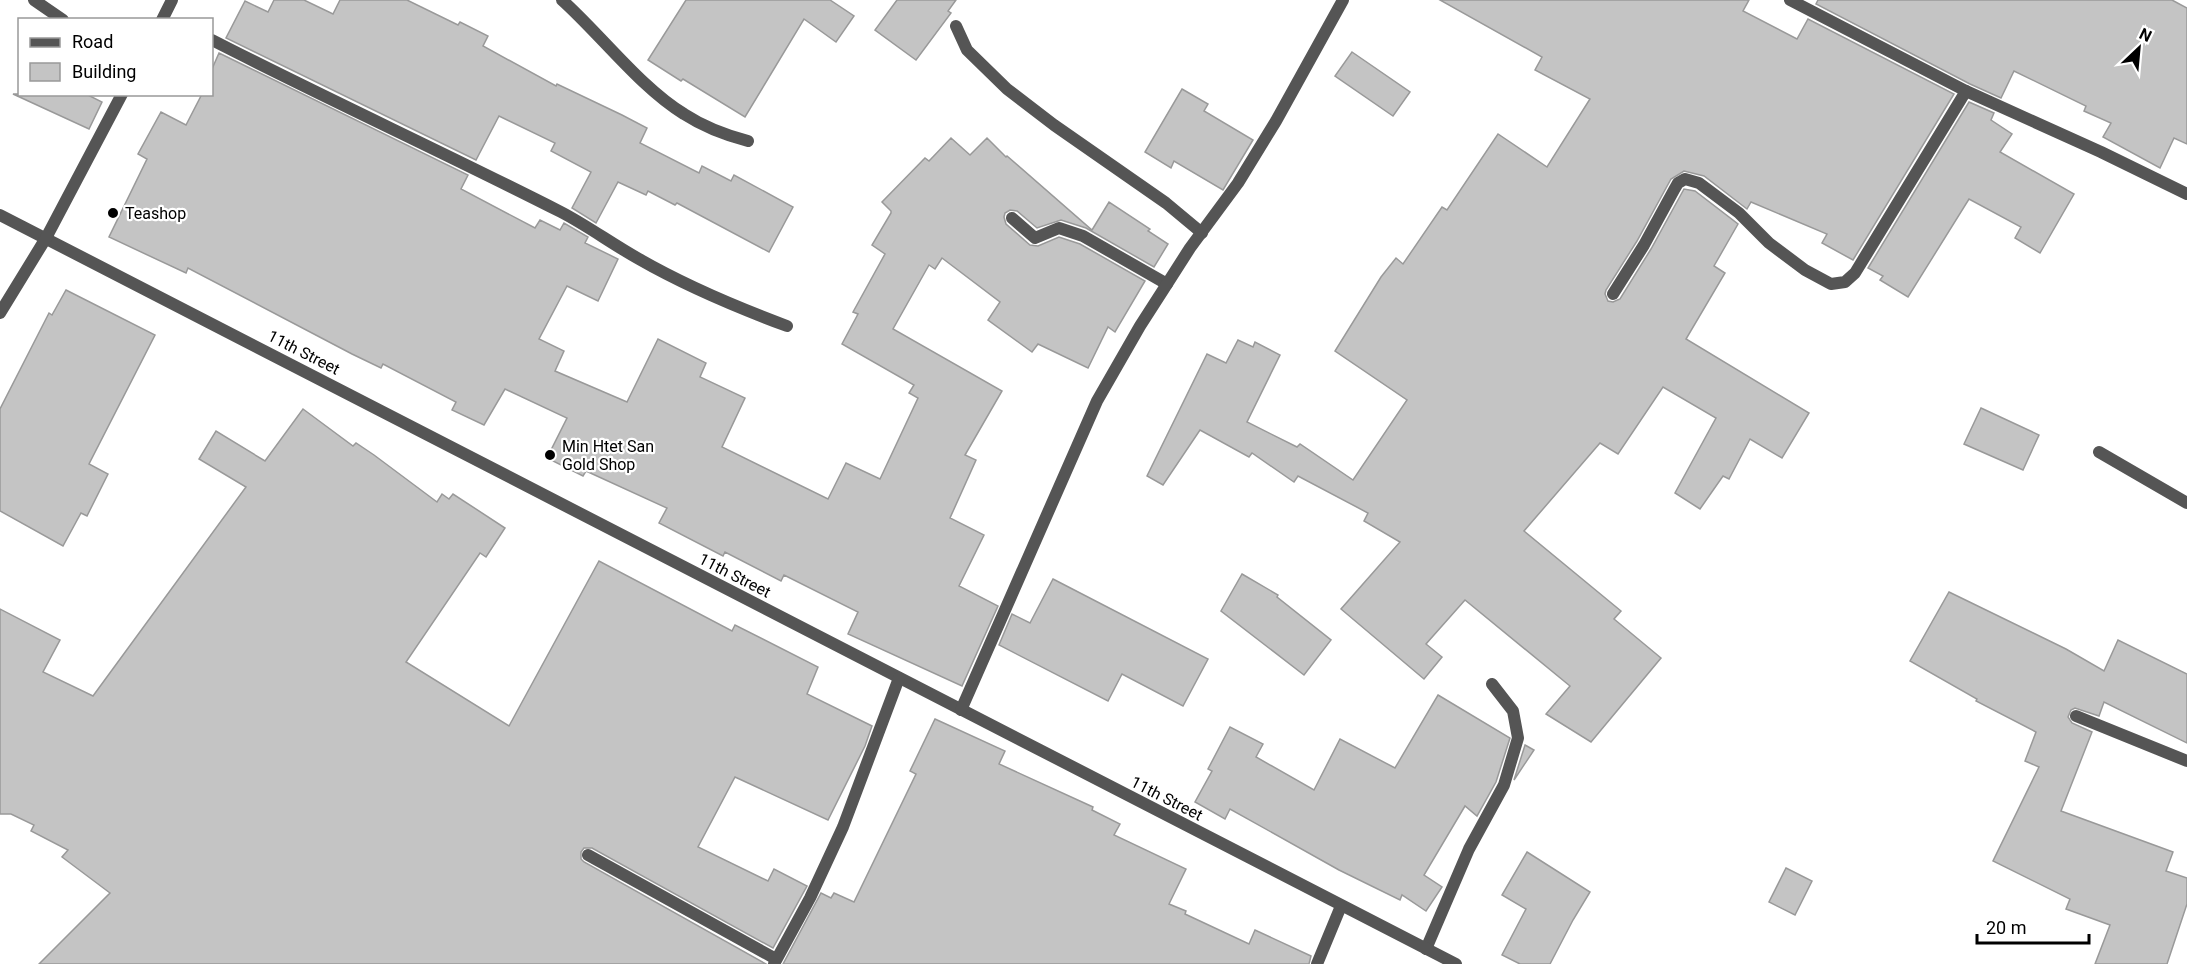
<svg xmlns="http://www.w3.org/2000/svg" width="2187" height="964" viewBox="0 0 2187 964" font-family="Roboto,sans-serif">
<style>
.building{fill:#c4c4c4;stroke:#999;stroke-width:1.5}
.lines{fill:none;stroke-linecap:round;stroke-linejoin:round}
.lane{stroke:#555;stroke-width:12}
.street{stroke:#555;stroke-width:12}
.poi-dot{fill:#000;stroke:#fff;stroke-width:2}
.labels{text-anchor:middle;stroke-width:4.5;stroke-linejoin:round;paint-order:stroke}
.poi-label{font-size:16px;fill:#000;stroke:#fff;text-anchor:start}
.street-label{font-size:16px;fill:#000;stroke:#fff}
</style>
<rect width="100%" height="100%" fill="#fff"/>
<g class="building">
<path d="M274,0H304L333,14L340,0H407L458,25L460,22L488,36L483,46L556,86L557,84L622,115L647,128L640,143L699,173L702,166L731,181L734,175L793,207L769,252L677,203L675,205L648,191L646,195L618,182L596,223L572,208L591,172L551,151L555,143L499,116L476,160L226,38L245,1L268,12Z"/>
<path d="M686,0H830L854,16L836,42L804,19L745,117L683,79L681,81L648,60Z"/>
<path d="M897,0H956L948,11L951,13L916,60L875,30Z"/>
<path d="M1440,0H1749L1743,11L1797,39L1808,19L1954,94L1853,260L1822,243L1827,234L1751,202L1747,209L1704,176L1684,171L1671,179L1637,241L1606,290L1605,294L1608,301L1613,302L1620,299L1651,249L1684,189L1695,191L1738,224L1714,266L1725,273L1686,339L1809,413L1782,458L1750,439L1729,479L1723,476L1700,509L1675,493L1716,418L1663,387L1618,454L1600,443L1524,531L1621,611L1614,619L1661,658L1591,742L1546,714L1570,686L1465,600L1426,644L1442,657L1424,679L1341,609L1400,542L1364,521L1368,513L1298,476L1294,482L1252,453L1249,457L1200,430L1163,485L1147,476L1207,354L1226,363L1238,340L1253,347L1255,342L1280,355L1247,422L1297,447L1300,444L1353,480L1407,400L1335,351L1381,277L1396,258L1403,264L1442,207L1447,210L1498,134L1547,167L1590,99L1535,70L1542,57Z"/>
<path d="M1818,0H2172L2187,8V144L2174,138L2160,168L2103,137L2111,123L2084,111L2086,106L2014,71L2001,98L1970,84L1816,4Z"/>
<path d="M1352,52L1410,92L1393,116L1335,76Z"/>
<path d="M219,53L468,175L461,189L535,228L540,220L560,230L564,223L588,237L585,243L618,259L598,301L567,286L539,339L564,351L555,371L627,402L658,339L706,363L700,377L745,398L722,447L828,499L846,463L880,479L918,398L909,393L914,385L842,344L858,314L853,312L885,254L872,245L891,213V211L882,202L925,158L929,161L951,138L970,155L987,138L1006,157L1007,156L1092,230L1109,202L1150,229L1148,231L1168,244L1154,267L1086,228L1061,220L1037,228L1017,211L1010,210L1005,213L1004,217L1006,224L1030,245L1038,246L1059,237L1080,244L1145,281L1115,332L1108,327L1088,368L1038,344L1032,352L988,320L1000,302L942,258L935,269L929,265L893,329L1002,391L965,455L976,460L950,518L984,535L959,586L998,606L962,686L848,634L858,612L784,575L781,581L725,552L723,556L659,523L667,508L586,471L583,476L547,458L567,418L505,389L484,425L452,410L456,402L383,364L381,368L352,354L188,268L186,273L109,237L147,159L138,154L161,112L186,125L202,94H212V69Z"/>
<path d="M1182,89L1208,104L1204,111L1253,140L1223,190L1174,161L1171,168L1145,152Z"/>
<path d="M13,94H86L102,102L89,129Z"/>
<path d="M1969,102L1994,113L1991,120L2012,134L2000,152L2074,194L2040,253L2015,238L2021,227L1969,199L1908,297L1880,280L1883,276L1868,268Z"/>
<path d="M66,290L155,335L89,464L108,474L87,516L81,513L63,546L0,511V409L49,313L52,315Z"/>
<path d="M1981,408L2039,435L2023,470L1964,444Z"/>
<path d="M303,409L353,446L356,443L374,455L437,502L442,494L449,499L453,494L505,528L486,557L480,553L406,662L509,726L599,561L732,631L735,625L818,667L807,694L872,726L865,746L828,820L735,777L698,847L768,881L774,869L807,886L773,948L592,848H584L581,852V859L584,862L766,964H39L110,893L62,857L68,850L31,831L34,825L11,814H0V609L60,640L43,672L93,696L246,487L199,459L216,431L265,461Z"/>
<path d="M1242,574L1278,595L1277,597L1331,640L1304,675L1221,611Z"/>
<path d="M1053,579L1208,659L1183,706L1122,674L1108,701L999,645L1012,614L1030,623Z"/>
<path d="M1949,592L2066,649L2104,671L2118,640L2187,674V743L2104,702L2099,716L2075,708L2071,710L2068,717L2072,723L2092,732L2061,811L2173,852L2166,871L2187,878V904L2167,964H2095L2110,925L2066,909L2070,899L1993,861L2039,767L2025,761L2036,732L1976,701L1977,699L1910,661Z"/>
<path d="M1438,695L1510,738L1496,782L1477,816L1465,806L1424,875L1442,887L1426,911L1402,895L1400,900L1339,870L1230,809L1225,819L1195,802L1212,771L1208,769L1230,727L1263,744L1256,757L1314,790L1340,739L1395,768Z"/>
<path d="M935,719L1005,751L999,764L1093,807L1092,810L1120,824L1114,835L1186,869L1169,904L1186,911L1185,914L1249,944L1255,930L1311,956L1309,964H783L821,893L831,898L834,893L854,902L916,774L910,771Z"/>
<path d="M1525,745L1534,750L1514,780Z"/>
<path d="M1527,852L1590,892L1573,920L1550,964H1520L1502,955L1526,909L1502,895Z"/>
<path d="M1786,868L1812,881L1795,915L1769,902Z"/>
</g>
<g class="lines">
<g class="lane">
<path d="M34,0L63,20"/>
<path d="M1426,949L1469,849L1504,785L1518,738L1513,711L1492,684"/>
</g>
<g class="street">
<path d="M562,0C601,35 641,88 684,114C704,127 725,135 748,141"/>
<path d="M1790,0L1966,91L2101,152L2187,194"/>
<path d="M162,20L172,0"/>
<path d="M956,26L967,50L1007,89L1054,125L1166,203L1202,233"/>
<path d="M212,40C327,99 445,153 561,212C588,226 612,244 639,259C686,286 736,307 787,326"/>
<path d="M0,215L1456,964"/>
<path d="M1012,218L1035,238L1059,228L1083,236L1167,284"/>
<path d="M1613,294L1644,245L1674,190L1678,183L1685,179L1699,183L1739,213L1769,243L1805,270L1831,284L1845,282L1855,273L1966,91"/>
<path d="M0,313L46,238L122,94"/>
<path d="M2099,452L2187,503"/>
<path d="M961,710L1097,401L1140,326L1167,284L1190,248L1238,183L1276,121L1343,0"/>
<path d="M2076,716L2187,761"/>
<path d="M588,855L776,959"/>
<path d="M774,964L810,898L843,827L899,678"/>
<path d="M1317,964L1341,906"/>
</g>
</g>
<g class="poi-dot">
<circle cx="113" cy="213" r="6"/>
<circle cx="550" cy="455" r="6"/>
</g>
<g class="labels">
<g class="poi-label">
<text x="125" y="219">Teashop</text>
<text x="562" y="452">Min Htet San<tspan x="562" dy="18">Gold Shop</tspan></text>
</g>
<g class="street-label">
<text transform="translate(304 352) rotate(27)" y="6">11th Street</text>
<text transform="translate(735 575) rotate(27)" y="6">11th Street</text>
<text transform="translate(1167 798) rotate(27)" y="6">11th Street</text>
</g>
</g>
<rect x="18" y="18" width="195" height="78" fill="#ffffff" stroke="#999999" stroke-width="1.5"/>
<rect x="30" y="38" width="30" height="9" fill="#555555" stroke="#999999" stroke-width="1.5"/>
<text x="72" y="48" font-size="18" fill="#000000">Road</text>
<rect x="30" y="63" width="30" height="18" fill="#c4c4c4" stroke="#999999" stroke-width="1.5"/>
<text x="72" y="78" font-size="18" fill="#000000">Building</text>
<g transform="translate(2139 48) rotate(26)" stroke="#ffffff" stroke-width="4.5" paint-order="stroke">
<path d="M0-4.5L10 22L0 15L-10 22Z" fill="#000000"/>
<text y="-9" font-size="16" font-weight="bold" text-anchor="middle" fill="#000000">N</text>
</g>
<path d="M1977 934v9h112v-9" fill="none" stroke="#000000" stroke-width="3"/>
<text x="1986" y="934" font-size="18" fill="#000000" stroke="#ffffff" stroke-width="4.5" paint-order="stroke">20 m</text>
</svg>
